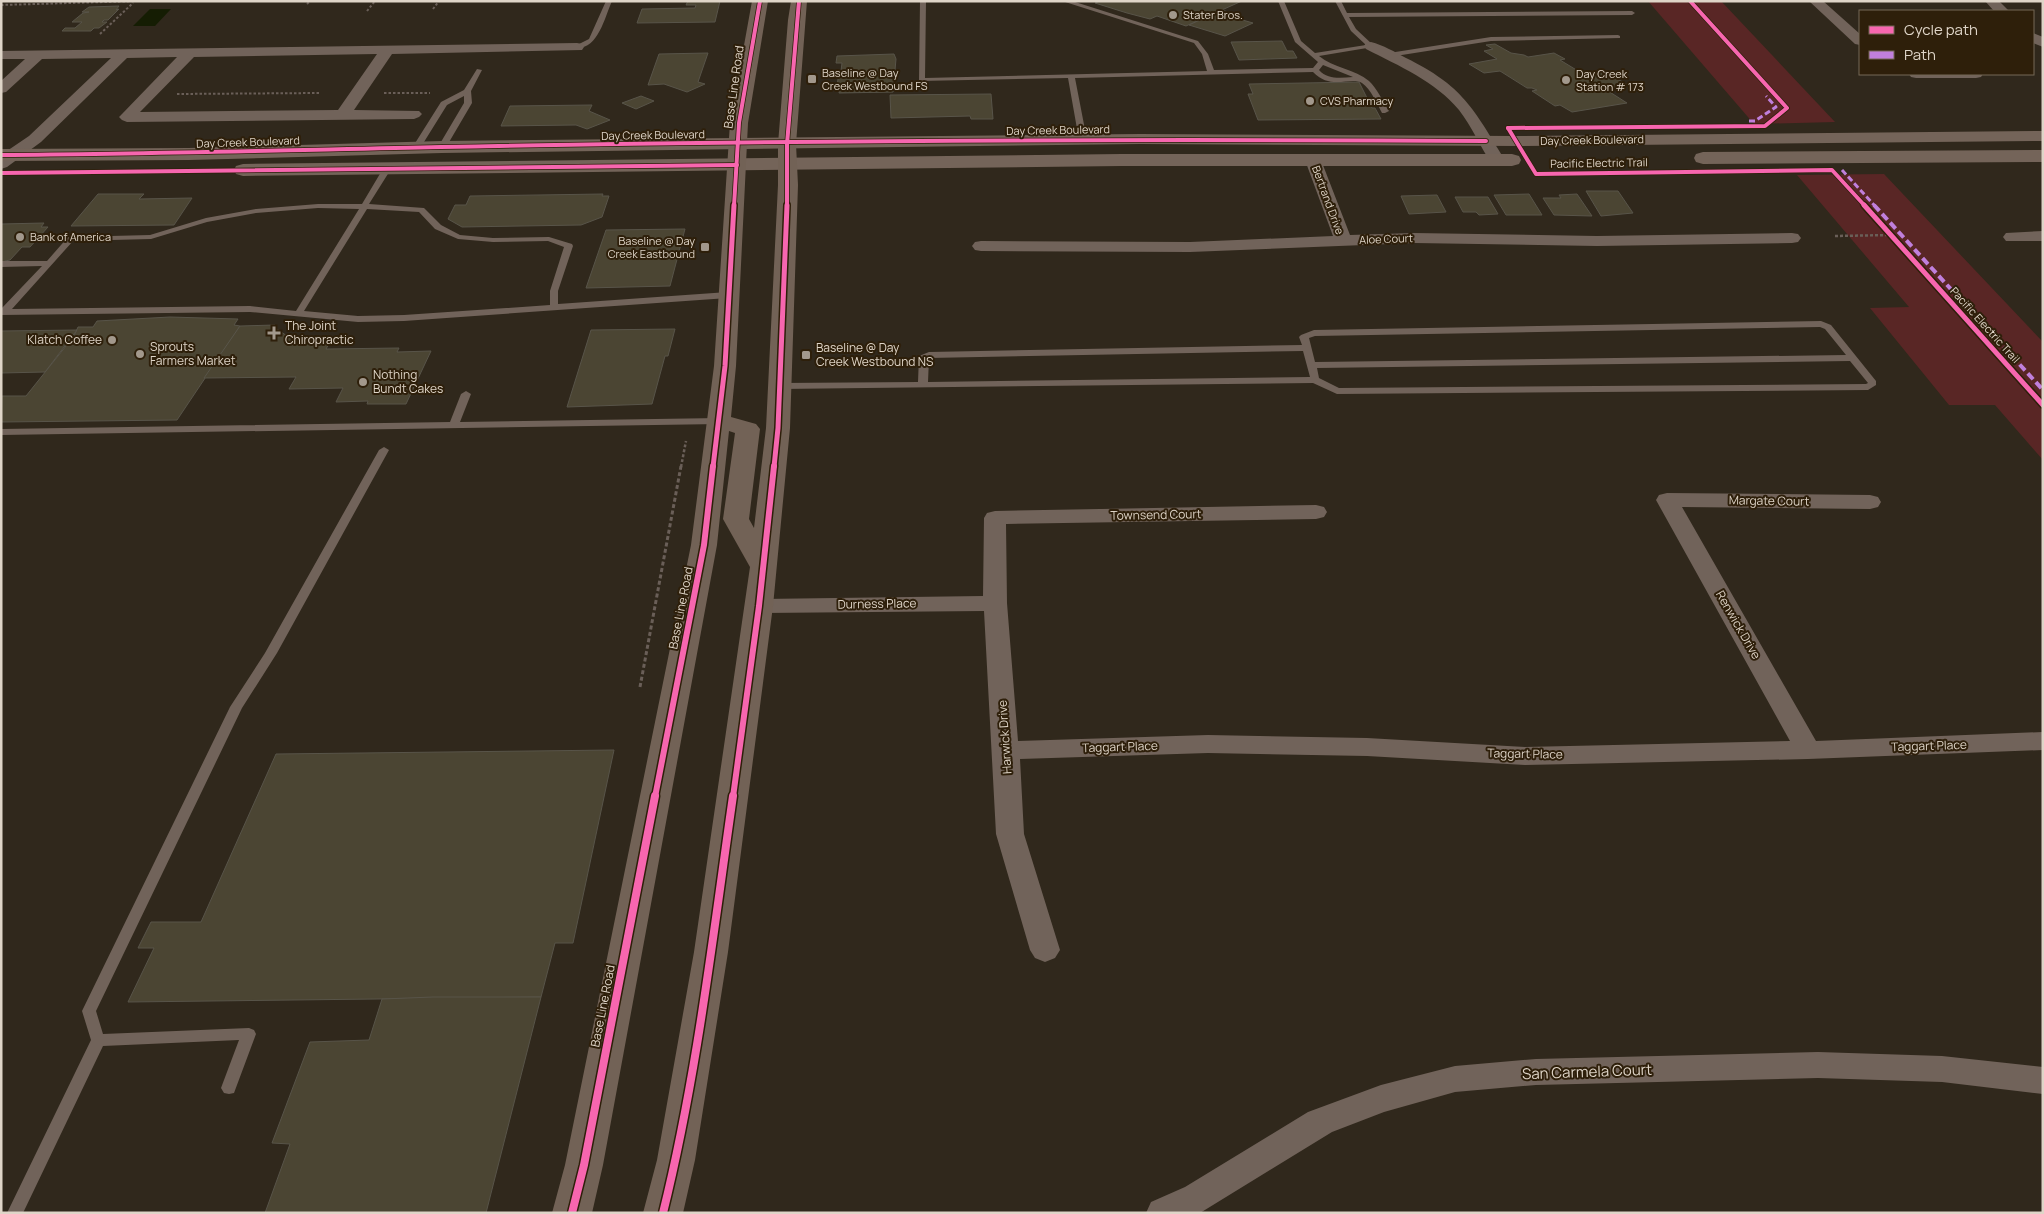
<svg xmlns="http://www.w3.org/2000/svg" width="2044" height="1214" viewBox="0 0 2044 1214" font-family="Manrope,sans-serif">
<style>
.green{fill:#592625}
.water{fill:#151d03}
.building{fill:#4b4533;stroke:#585449}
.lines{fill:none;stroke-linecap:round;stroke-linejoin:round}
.path-far2{stroke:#6a5f58;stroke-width:2;stroke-dasharray:2.5 2;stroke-linecap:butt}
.path-far1{stroke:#6a5f58;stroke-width:2.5;stroke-dasharray:3 2;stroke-linecap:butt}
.path{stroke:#6a5f58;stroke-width:3;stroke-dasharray:4 2.5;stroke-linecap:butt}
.lane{fill:#71635a;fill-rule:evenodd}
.street{fill:#71635a;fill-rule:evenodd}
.secondary{fill:#746459;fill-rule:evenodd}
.primary{fill:#726256;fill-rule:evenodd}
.quiet-far1{stroke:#c07fdc;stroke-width:3;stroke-dasharray:6 3;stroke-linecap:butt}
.quiet{stroke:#c07fdc;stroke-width:4;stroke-dasharray:8 4;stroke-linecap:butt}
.cycleway-far3-casing{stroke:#2e1f0a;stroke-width:5.5}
.cycleway-far2-casing{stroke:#2e1f0a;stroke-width:8}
.cycleway-far1-casing{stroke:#2e1f0a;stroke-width:9}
.cycleway-casing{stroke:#2e1f0a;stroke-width:11}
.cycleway-far3{stroke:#f766af;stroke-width:4}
.cycleway-far2{stroke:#f766af;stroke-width:5}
.cycleway-far1{stroke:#f766af;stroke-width:6}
.cycleway{stroke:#f766af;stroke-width:8}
.poi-dot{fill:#a2988c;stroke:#2e1f0a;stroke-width:2}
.labels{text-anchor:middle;stroke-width:4;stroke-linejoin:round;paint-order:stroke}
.far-poi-label{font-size:11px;fill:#dfd5c8;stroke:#2e1f0a;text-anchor:start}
.far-street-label{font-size:11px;fill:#dfd5c8;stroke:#2e1f0a}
.street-label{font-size:12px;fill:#dfd5c8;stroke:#2e1f0a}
.poi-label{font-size:12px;fill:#dfd5c8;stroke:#2e1f0a;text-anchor:start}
.near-street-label{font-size:15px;fill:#dfd5c8;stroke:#2e1f0a}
</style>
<rect width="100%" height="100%" fill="#30281c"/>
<g class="green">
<path d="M1648,1H1721L1835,122L1754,124Z"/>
<path d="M1884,174L2043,342V460L1995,405H1949L1870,308L1909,307L1797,175Z"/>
</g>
<path class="water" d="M150,9H171L155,26H133Z"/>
<g class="building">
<path d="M688,1H720L715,22L637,23L642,9L695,8L696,5H686Z"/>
<path d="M1096,1H1242L1186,26L1157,16L1150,19L1127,13L1095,3L1098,2Z"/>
<path d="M119,6L116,10L119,9L108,20H104L102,22H107L99,28H94L91,31H62L65,28H75L82,22H72L83,13L89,12H82L89,7Z"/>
<path d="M1222,10L1236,15L1232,17L1253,23L1225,36L1189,25Z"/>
<path d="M1282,41L1287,51H1293L1297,58L1239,60L1231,42Z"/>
<path d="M1495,44L1511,53L1524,55L1528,57L1554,53L1565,59L1560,60L1583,74L1603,71L1628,85L1605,89L1627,103L1572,112L1560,105L1555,106L1532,91L1537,90L1532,88H1527L1500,71L1484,73L1469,64L1497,59L1484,51L1493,49L1486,45Z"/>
<path d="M708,53L698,82L705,84L687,92L664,84L648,85L659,54Z"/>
<path d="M894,54L896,59L893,92L839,93L840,87H837L839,71H841L842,63H836L837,56Z"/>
<path d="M1359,82L1372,108H1375L1381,119L1258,120L1248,94H1253L1249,84Z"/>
<path d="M991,94L993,119H971L970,116L891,118L890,95Z"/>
<path d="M641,96L654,101L636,109L622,103Z"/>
<path d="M592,105L589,111L610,120L587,129L576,125L501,126L510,106Z"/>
<path d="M1586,191H1618L1633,213L1601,216Z"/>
<path d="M98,194H144L139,199L192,198L174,225L71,226Z"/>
<path d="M603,194L602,196H609L602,217L581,225L462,227L448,219L455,205H466L470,196Z"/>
<path d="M1529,194L1542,215H1506L1494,195Z"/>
<path d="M1577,194L1592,216L1554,215L1543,198H1561L1559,195Z"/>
<path d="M1437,195L1446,212L1409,214L1401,196Z"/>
<path d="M1455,197H1488L1498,214L1479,215L1476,212H1463Z"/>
<path d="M44,223L41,227H48L30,247H22L10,260L5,261L1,264V224Z"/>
<path d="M685,229L670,286L586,288L606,230Z"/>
<path d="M170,317L238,319L234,325L240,326L177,420L1,422L2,396H26L74,336L78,327H93L97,321Z"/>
<path d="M275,325L274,327L290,338L333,337L326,349L399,348L397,352L431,351L406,404H367L368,401L336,402L343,388L289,389L296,377L204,378L240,326Z"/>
<path d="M675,329L668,356H665L652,404L567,407L591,330Z"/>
<path d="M77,330L45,372L1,373V331Z"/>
<path d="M614,750L573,943H555L541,997L128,1002L154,948H138L151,922H201L276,754Z"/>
<path d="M433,997H541L486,1213H265L290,1144L272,1143L310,1042L369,1040L382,999Z"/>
</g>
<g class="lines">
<g class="path-far2">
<path d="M140,1H179"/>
<path d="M234,1H259"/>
<path d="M307,4L310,1"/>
<path d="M1,5L140,1"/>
<path d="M433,9L439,1"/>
<path d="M367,11L375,1"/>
<path d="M100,34L133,3"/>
<path d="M384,93H430"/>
<path d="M177,94L320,93"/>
</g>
<g class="path-far1">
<path d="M1835,236L1891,235"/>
<path d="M681,467L686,441"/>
</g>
<path class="path" d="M640,687L681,466"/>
<g class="lane">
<path d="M606,1H612C604,19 598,50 575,48V46L589,39Z"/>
<path d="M920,1H926L925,78L1207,71L1202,54L1194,43L1062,1H1072L1198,41L1208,54L1214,70L1313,68L1318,62L1295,42L1278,1H1284L1301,41L1315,53L1366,45L1351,31L1335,1H1341L1347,13L1632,11L1635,13L1632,15L1349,17L1356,29L1373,45V47L1319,56C1333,68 1355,69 1369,81C1377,88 1383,102 1389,111L1385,113H1382C1377,104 1371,89 1362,83C1351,76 1331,91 1313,72L1075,78L1087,140L1083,142L1079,140L1068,78L919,81ZM1323,65L1353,77C1341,78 1328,80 1319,70Z"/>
<path d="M1618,35L1620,36V38L1491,41L1389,57L1386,55L1389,53L1491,37Z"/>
<path d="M477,69L482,70L471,91L472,103L445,149L438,147L464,103V96L447,105L419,150H413L412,148L441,102L464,90Z"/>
<path d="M384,167L391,169L369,204L424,208L441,225L460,235L493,238L549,237L572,244L573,246L558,291V304L728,292L732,295L728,298L404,321L358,322L250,312L1,315V309L42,266L1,267V261H47L68,237H71L150,235L206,218L256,209L318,204H362ZM318,208L359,209L296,311L250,306L12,309L73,241L151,239L207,222L256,213ZM367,209L419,212L435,229L458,239L493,242L548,241L564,247L550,291V305L404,315L358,316L304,311Z"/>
<path d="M1821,321L1831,325L1876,381V385L1868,390L1337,394L1313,383L780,389L775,386L780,383L918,382L919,356L929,352L1302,345L1299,337L1301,335L1314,330ZM1820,327L1825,329L1846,355L1315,362L1309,338L1315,336ZM1303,351L1310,377L928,382L929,358ZM1850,361L1868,383L1866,384L1339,388L1319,378L1317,368Z"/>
<path d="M466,391L471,394L460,422L720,418L725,421L720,424L1,435V429L450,422L461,394Z"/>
<path d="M384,447L389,450L277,653L242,708L96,1011L103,1034L249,1028L254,1030L256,1034L234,1093L229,1094L224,1093L221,1088L239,1040L103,1046L23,1213H7L91,1040L82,1011L230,707L265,653L379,450Z"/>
</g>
<g class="street">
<path d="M1809,1H1823L1860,34V45L1855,44Z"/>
<path d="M1985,1H1999L2009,11H1994Z"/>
<path d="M2033,33L2043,37V47L2033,43Z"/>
<path d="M1371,42C1383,45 1395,52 1406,58C1463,86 1473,108 1505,160L1503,163H1491C1480,146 1472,127 1459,110C1435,81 1399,66 1366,49L1364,46L1366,43Z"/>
<path d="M577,43L582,44L584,47L582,50L392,54L354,110L419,111L422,114L419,117L414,119L127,122L122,120L119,117L122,114L177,57L127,58L41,142L7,167L1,169V155L29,136L111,58L42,59L6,92L1,93V81L25,59H1V51ZM377,54L338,110L140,112L194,57Z"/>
<path d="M1909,74H1983L1981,77L1976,78H1916L1911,77Z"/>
<path d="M1313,155L1319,157L1321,160L1350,235L1414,233L1597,236L1792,233L1798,234L1801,238L1798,242L1792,243L1597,246L1414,243L1190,252L981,251L975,250L972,246L975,242L981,241L1190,242L1333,236L1305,160L1307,157Z"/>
<path d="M2043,231V241H2006L2003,237L2006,233Z"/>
<path d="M1667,493L1870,495L1878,497L1881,502L1878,507L1870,509L1682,507L1816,741L2043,732V750L1808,759L1525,765L1367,756L1208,753L1020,759L1024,834L1060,950L1055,958L1045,962L1035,958L1030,950L996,834L984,611L759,613L751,611L747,606L751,601L759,599L983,596L984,518L987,513L995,511L1316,505L1324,507L1327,512L1324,517L1316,519L1006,524L1007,603L1018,741L1208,735L1367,738L1525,747L1790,741L1656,500L1659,495Z"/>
<path d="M1818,1052L1942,1056L2043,1067V1094L1942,1082L1818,1078L1536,1085L1455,1092L1384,1112L1332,1132L1200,1213H1146L1151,1202L1185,1187L1308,1112L1381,1085L1455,1066L1536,1059Z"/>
</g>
<g class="secondary">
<path d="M2043,131V141L1516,146L1140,144L442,153L189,160L1,161V149L189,148L442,141L1140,134L1516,136Z"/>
<path d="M2043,150V162L1703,164L1696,162L1694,158L1696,154L1703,152Z"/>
<path d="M1122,154H1512L1519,156L1521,160L1519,164L1512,166H1122L243,176L236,174L234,170L236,166L243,164Z"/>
</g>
<path class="primary" d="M752,1H768L748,123L736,366L731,417L756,424L760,429L749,519L754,528L766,428L778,185V144L788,20L791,1H807L796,144L798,185L790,428L773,606L728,952L695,1160L683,1213H643L657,1160L694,952L750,567L723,519L735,433L729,431L717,545L603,1165L592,1213H552L565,1165L691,545L714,366L730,123Z"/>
<g class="quiet-far1">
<path d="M1749,121H1755L1776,107L1766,96"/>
<path d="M1842,170L1875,206"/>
</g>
<path class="quiet" d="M1874,205L2043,390"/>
<defs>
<g id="cycleway-far3">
<path d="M1508,128L1536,174L1832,170L1865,206"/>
<path d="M1508,128L1765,126L1787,108L1690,1"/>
<path d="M1,155C148,154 294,150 441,147C789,140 1138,139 1486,141"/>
<path d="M1,173L737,165"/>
<path d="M734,206L739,123L760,1"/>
<path d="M787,206V144L799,1"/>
</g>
<g id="cycleway-far2">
<path d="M1864,205L2043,405"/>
<path d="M713,467L725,366L734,205"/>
<path d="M774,467L778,428L787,205"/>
</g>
<g id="cycleway-far1">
<path d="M655,797L704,545L713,466"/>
<path d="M733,797L759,606L774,466"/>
</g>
<g id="cycleway">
<path d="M572,1213L584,1165L655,796"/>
<path d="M663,1213C697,1076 713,935 733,796"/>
</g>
</defs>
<use href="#cycleway-far3" class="cycleway-far3-casing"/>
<use href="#cycleway-far2" class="cycleway-far2-casing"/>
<use href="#cycleway-far1" class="cycleway-far1-casing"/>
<use href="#cycleway" class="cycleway-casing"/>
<use href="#cycleway-far3" class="cycleway-far3"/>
<use href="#cycleway-far2" class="cycleway-far2"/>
<use href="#cycleway-far1" class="cycleway-far1"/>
<use href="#cycleway" class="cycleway"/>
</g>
<g class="poi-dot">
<circle cx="1173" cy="15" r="5"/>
<rect x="807" y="74" width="10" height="10" rx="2.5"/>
<circle cx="1566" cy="80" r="5"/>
<circle cx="1310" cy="101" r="5"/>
<circle cx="20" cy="237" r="5"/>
<rect x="700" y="242" width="10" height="10" rx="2.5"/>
<path d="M271.5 325.5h5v5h5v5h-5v5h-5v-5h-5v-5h5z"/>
<circle cx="112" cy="340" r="5"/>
<circle cx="140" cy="354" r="5"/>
<rect x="801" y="350" width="10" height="10" rx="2.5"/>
<circle cx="363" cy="382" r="5"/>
</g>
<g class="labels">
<g class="far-poi-label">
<text x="1183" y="19">Stater Bros.</text>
<text x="822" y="77">Baseline @ Day<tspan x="822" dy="13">Creek Westbound FS</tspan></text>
<text x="1576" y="78">Day Creek<tspan x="1576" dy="13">Station # 173</tspan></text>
<text x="1320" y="105">CVS Pharmacy</text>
<text x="30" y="241">Bank of America</text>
<text x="695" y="245" text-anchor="end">Baseline @ Day<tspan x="695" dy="13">Creek Eastbound</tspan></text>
</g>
<g class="far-street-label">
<text transform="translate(1058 130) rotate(-1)" y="4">Day Creek Boulevard</text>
<text transform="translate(653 135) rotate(-1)" y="4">Day Creek Boulevard</text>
<text transform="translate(1592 140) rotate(-1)" y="4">Day Creek Boulevard</text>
<text transform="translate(248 142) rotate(-2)" y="4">Day Creek Boulevard</text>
<text transform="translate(1599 163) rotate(-1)" y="4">Pacific Electric Trail</text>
<text transform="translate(1328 200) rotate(70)" y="4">Bertrand Drive</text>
<text transform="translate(1386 239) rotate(-2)" y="4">Aloe Court</text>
<text transform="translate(1985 325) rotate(48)" y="4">Pacific Electric Trail</text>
</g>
<g class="street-label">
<text transform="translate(734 87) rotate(-82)" y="4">Base Line Road</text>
<text transform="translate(1769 501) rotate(1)" y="4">Margate Court</text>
<text transform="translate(1156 515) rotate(-1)" y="4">Townsend Court</text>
<text transform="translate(877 604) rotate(-1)" y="4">Durness Place</text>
<text transform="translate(681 608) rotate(-79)" y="4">Base Line Road</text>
<text transform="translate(1738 625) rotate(60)" y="4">Renwick Drive</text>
<text transform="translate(1005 737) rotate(-94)" y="4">Harwick Drive</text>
<text transform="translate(1929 746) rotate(-2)" y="4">Taggart Place</text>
<text transform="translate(1120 747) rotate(-2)" y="4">Taggart Place</text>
<text transform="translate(1525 754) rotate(1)" y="4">Taggart Place</text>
<text transform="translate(603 1006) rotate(-79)" y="4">Base Line Road</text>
</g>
<g class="poi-label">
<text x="285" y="330">The Joint<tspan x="285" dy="14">Chiropractic</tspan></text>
<text x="102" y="344" text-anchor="end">Klatch Coffee</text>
<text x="150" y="351">Sprouts<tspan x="150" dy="14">Farmers Market</tspan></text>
<text x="816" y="352">Baseline @ Day<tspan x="816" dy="14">Creek Westbound NS</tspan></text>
<text x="373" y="379">Nothing<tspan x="373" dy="14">Bundt Cakes</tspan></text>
</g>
<g class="near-street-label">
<text transform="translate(1587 1072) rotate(-2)" y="5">San Carmela Court</text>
</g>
</g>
<rect width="2044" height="1214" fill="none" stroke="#dfd5c8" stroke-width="5"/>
<rect x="1859" y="10" width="175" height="65" fill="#2e1f0a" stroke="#756856"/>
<rect x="1869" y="26" width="25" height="8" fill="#f766af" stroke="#756856"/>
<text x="1904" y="35" font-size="15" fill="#dfd5c8">Cycle path</text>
<rect x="1869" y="51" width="25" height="8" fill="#c07fdc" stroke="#756856"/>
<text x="1904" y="60" font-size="15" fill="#dfd5c8">Path</text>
</svg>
